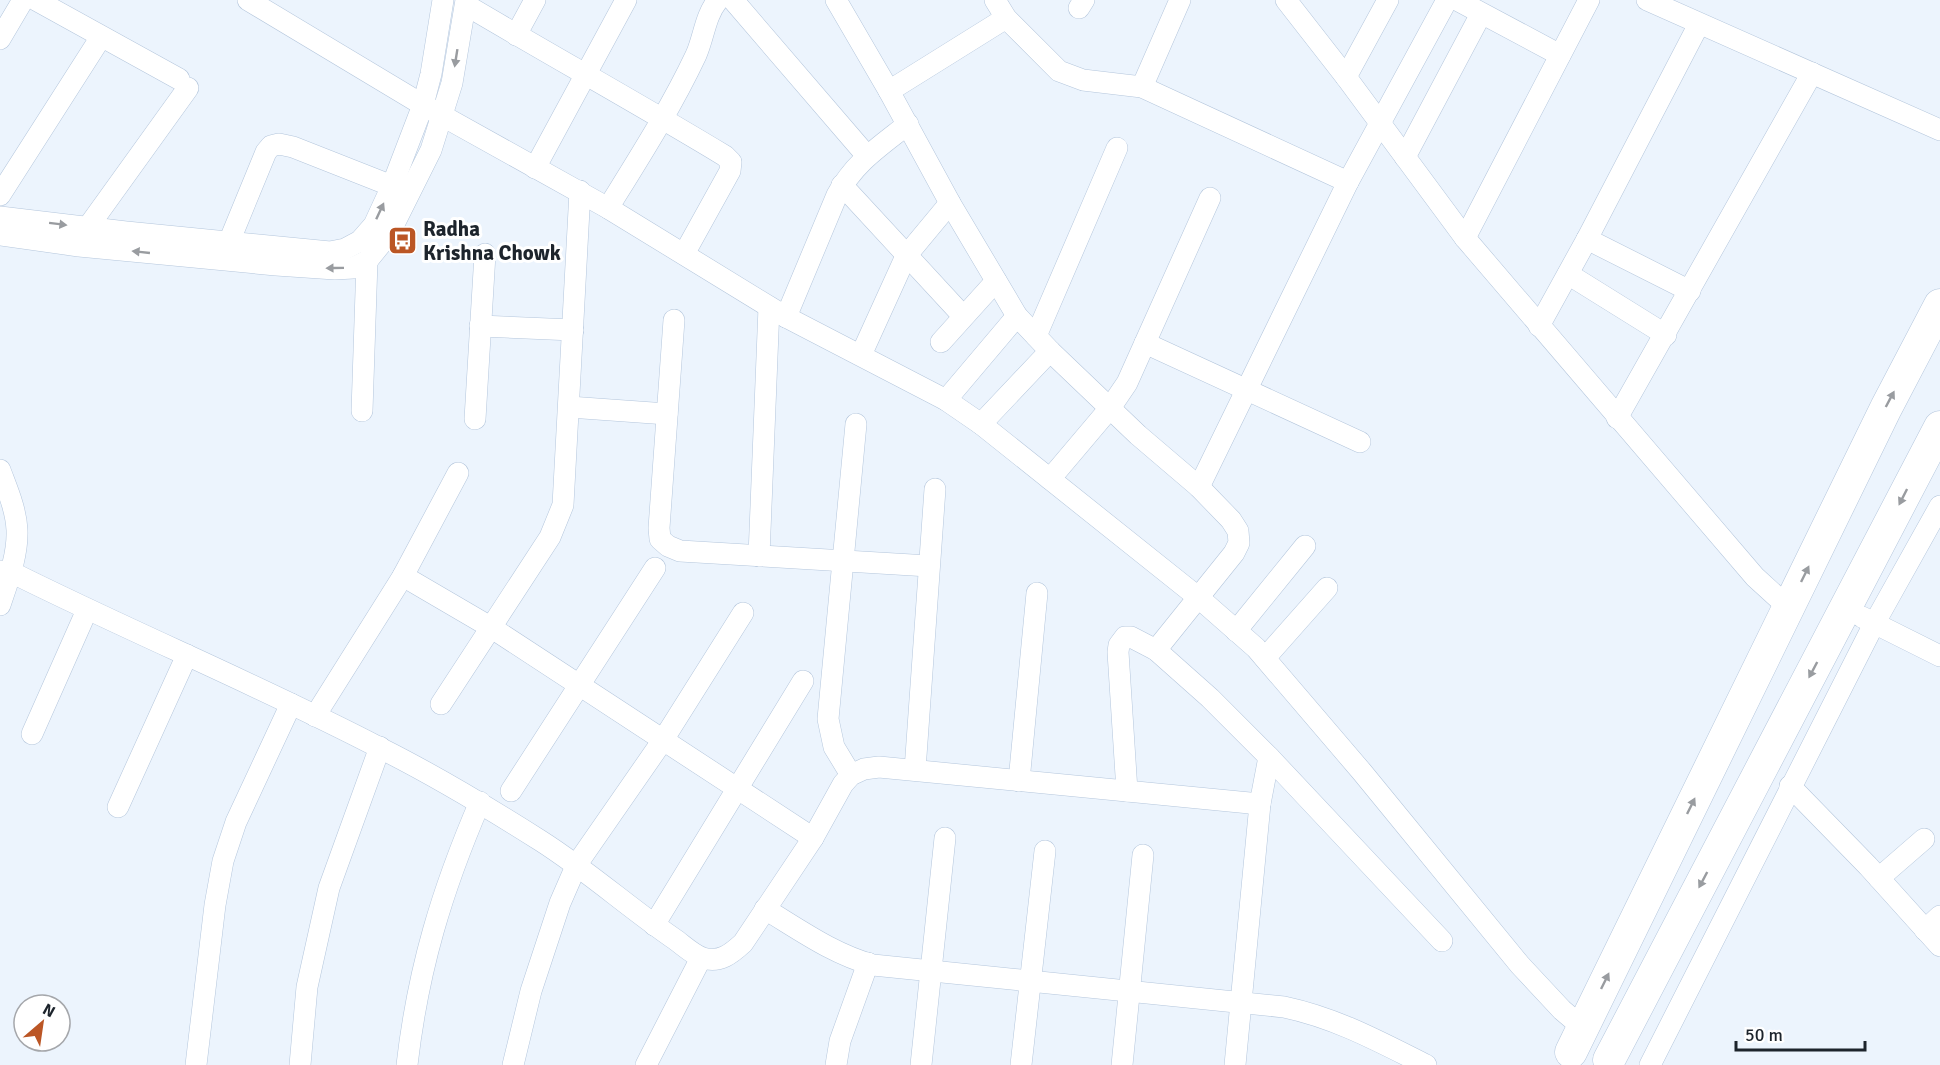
<svg xmlns="http://www.w3.org/2000/svg" width="1940" height="1065" viewBox="0 0 1940 1065" font-family="Signika,sans-serif">
<style>
.lines{fill:none;stroke-linecap:round;stroke-linejoin:round}
.minor-casing{stroke:#b4c6dc;stroke-width:22}
.highway-casing{stroke:#b4c6dc;stroke-width:33}
.minor{stroke:#fff;stroke-width:21}
.highway{stroke:#fff;stroke-width:32}
.oneway{fill:#999ca0}
.labels{text-anchor:middle;stroke-width:6;stroke-linejoin:round;paint-order:stroke}
.poi-label{font-size:21px;font-weight:bold;fill:#1d242c;stroke:#fff;text-anchor:start}
</style>
<rect width="100%" height="100%" fill="#ecf4fd"/>
<g class="lines">
<defs>
<g id="minor">
<path d="M36,0L179,79"/>
<path d="M248,0L423,105L608,208L786,317L946,400L981,424L1199,598L1256,648L1362,772L1520,965L1562,1010L1582,1027"/>
<path d="M733,0L867,156"/>
<path d="M836,0L889,91L950,203L1017,316L1050,351L1138,435L1199,487L1231,520L1238,531L1239,543L1234,553L1156,650"/>
<path d="M995,0L1006,18L1059,71L1083,80L1142,87L1348,182"/>
<path d="M1286,0L1346,77L1465,238L1755,577L1789,608"/>
<path d="M1457,0L1560,55"/>
<path d="M1647,0L1940,130"/>
<path d="M466,5C552,56 639,104 725,156L731,162L730,171L684,254"/>
<path d="M1079,8L1084,0"/>
<path d="M516,35L535,0"/>
<path d="M0,39L23,0"/>
<path d="M1346,77L1388,0"/>
<path d="M1142,87L1180,0"/>
<path d="M889,91L1006,18"/>
<path d="M1405,157L1481,14"/>
<path d="M535,168L626,0"/>
<path d="M842,185L963,316"/>
<path d="M0,195L101,37"/>
<path d="M608,208C639,158 671,108 696,55C704,37 705,16 718,0"/>
<path d="M0,217L126,232L330,252L345,249L360,241L374,225L392,186L423,105L431,74L443,0"/>
<path d="M88,227L188,88"/>
<path d="M0,235L79,246L276,265L335,269L353,268L367,261L389,234L431,150L452,83L466,0"/>
<path d="M1465,238L1589,0"/>
<path d="M1587,239L1690,291"/>
<path d="M229,242L266,152L271,146L279,144L293,147L392,186"/>
<path d="M1568,274L1666,335"/>
<path d="M786,317L837,195C855,162 879,147 908,124"/>
<path d="M674,320L659,528L660,539L668,546L680,551L929,566"/>
<path d="M480,326L573,330"/>
<path d="M1539,326L1587,239L1699,24"/>
<path d="M1036,336L1117,148"/>
<path d="M941,342L996,281"/>
<path d="M1145,343L1360,442"/>
<path d="M861,355L906,256L950,203"/>
<path d="M946,400L1017,316"/>
<path d="M569,407L667,414"/>
<path d="M362,411L367,261"/>
<path d="M1617,418L1812,73"/>
<path d="M475,419L485,254"/>
<path d="M981,424L1050,351"/>
<path d="M0,470C7,489 16,509 17,530C18,555 8,581 0,605"/>
<path d="M1050,479L1110,408L1127,383L1210,198"/>
<path d="M1199,487L1348,182L1447,0"/>
<path d="M759,556L769,307"/>
<path d="M0,571L11,572C133,633 259,685 380,748C436,776 489,808 541,841C588,871 628,907 673,938C682,944 693,955 703,958C720,963 731,954 743,943L813,838L843,784L851,775L864,769L879,767L1260,804"/>
<path d="M403,576L492,628L813,838"/>
<path d="M1862,617L1940,656"/>
<path d="M1236,631L1305,546"/>
<path d="M1265,658L1327,588"/>
<path d="M441,704L550,537L563,505L580,191"/>
<path d="M315,716L403,576L458,473"/>
<path d="M32,734L87,610"/>
<path d="M915,770L935,489"/>
<path d="M851,775L834,747L828,719L856,424"/>
<path d="M1019,781L1037,593"/>
<path d="M1790,786L1868,866L1940,946"/>
<path d="M511,791L655,568"/>
<path d="M1127,791L1118,652L1119,645L1125,637H1131L1156,650L1210,698L1269,757L1442,941"/>
<path d="M118,807L187,655"/>
<path d="M1879,878L1924,839"/>
<path d="M765,909C800,930 833,954 873,965L1284,1007C1336,1018 1378,1041 1426,1065"/>
<path d="M654,925L803,681"/>
<path d="M1925,930L1940,916"/>
<path d="M196,1065L215,905L223,861L236,822L291,704"/>
<path d="M300,1065L307,987L329,888L380,747"/>
<path d="M407,1065C418,969 442,890 480,802"/>
<path d="M513,1065L531,991L560,903L577,864L663,740L743,613"/>
<path d="M646,1065L701,958"/>
<path d="M836,1065L840,1041L868,963"/>
<path d="M921,1065L945,838"/>
<path d="M1021,1065L1045,851"/>
<path d="M1122,1065L1143,855"/>
<path d="M1235,1065L1260,804L1269,757"/>
<path d="M1650,1065L1874,624L1940,506"/>
</g>
<g id="highway">
<path d="M1571,1052L1886,408L1940,305"/>
<path d="M1609,1060L1940,427"/>
</g>
</defs>
<use href="#minor" class="minor-casing"/>
<use href="#highway" class="highway-casing"/>
<use href="#minor" class="minor"/>
<use href="#highway" class="highway"/>
</g>
<defs><path id="oneway-solid" d="M-6-.8H1V-3.2L6.5 0L1 3.2V.8H-6Z" transform="scale(1.5)"/></defs>
<g class="oneway">
<use href="#oneway-solid" transform="translate(456 58) rotate(99)"/>
<use href="#oneway-solid" transform="translate(380 211) rotate(-65)"/>
<use href="#oneway-solid" transform="translate(58 224) rotate(7)"/>
<use href="#oneway-solid" transform="translate(141 252) rotate(-174)"/>
<use href="#oneway-solid" transform="translate(335 268) rotate(179)"/>
<use href="#oneway-solid" transform="translate(1890 399) rotate(-62)"/>
<use href="#oneway-solid" transform="translate(1903 497) rotate(117)"/>
<use href="#oneway-solid" transform="translate(1805 574) rotate(-64)"/>
<use href="#oneway-solid" transform="translate(1813 670) rotate(118)"/>
<use href="#oneway-solid" transform="translate(1691 806) rotate(-64)"/>
<use href="#oneway-solid" transform="translate(1703 880) rotate(118)"/>
<use href="#oneway-solid" transform="translate(1605 981) rotate(-64)"/>
</g>
<defs>
<symbol id="bus-square" viewBox="-11 -11 22 22"><rect x="-9" y="-9" width="18" height="18" rx="4" fill="#bb5625" stroke="#fff"/><path d="M-5-6H5V4H4V6H2V4H-2V6H-4V4H-5ZM-3.5-4V0h7V-4ZM-3.5 1.2v1.5H-2V1.2ZM2 1.2v1.5H3.5V1.2Z" fill="#fff"/></symbol>
</defs>
<g fill-rule="evenodd">
<use href="#bus-square" x="386" y="224" width="33" height="33"/>
</g>
<g class="labels">
<g class="poi-label">
<text x="423" y="236">Radha<tspan x="423" dy="24">Krishna Chowk</tspan></text>
</g>
</g>
<g transform="translate(42 1023) rotate(29)"><circle r="28" fill="#ffffff" stroke="#a5a7ab" stroke-width="1.5"/>
<path d="M0-4.5L10 22L0 15L-10 22Z" fill="#bb5625"/>
<text y="-9" font-size="16" font-weight="bold" text-anchor="middle" fill="#1d242c">N</text>
</g>
<path d="M1736 1041v9h129v-9" fill="none" stroke="#1d242c" stroke-width="3"/>
<text x="1745" y="1041" font-size="18" fill="#1d242c" stroke="#ffffff" stroke-width="4.5" paint-order="stroke">50 m</text>
</svg>
